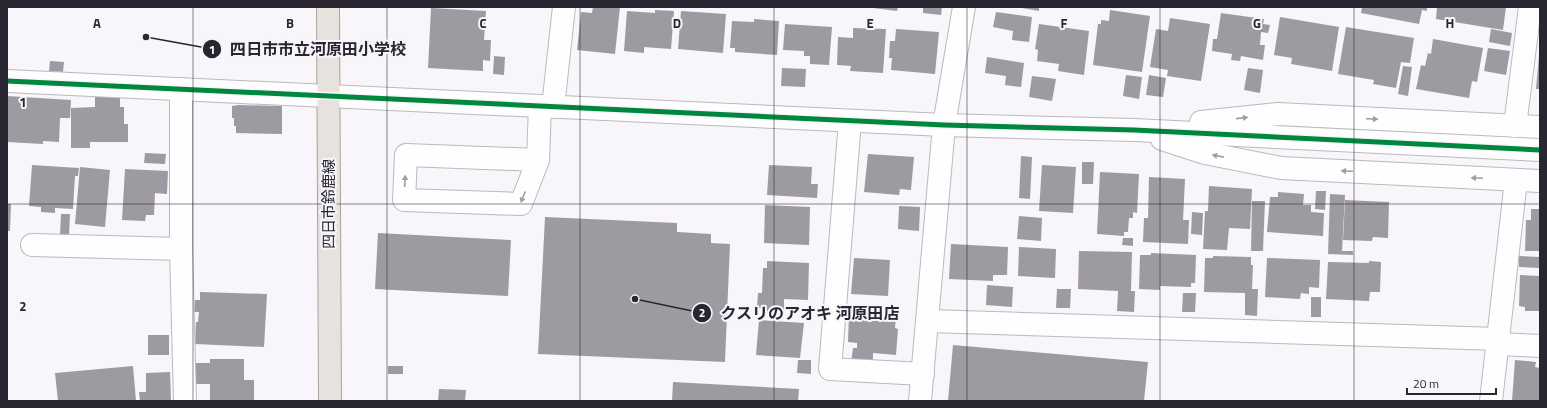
<svg xmlns="http://www.w3.org/2000/svg" width="1547" height="408" viewBox="0 0 1547 408" font-family="'Titillium Web','Noto Sans JP',sans-serif">
<style>
.building{fill:#9e9aa1}
.lines{fill:none;stroke-linecap:round;stroke-linejoin:round}
.minor-casing{stroke:#bcb8bf;stroke-width:24}
.major-casing{stroke:#aaa39b;stroke-width:24}
.minor{stroke:#fefefe;stroke-width:22}
.major{stroke:#e7e2dd;stroke-width:22}
.cycleway-casing{stroke:#f7f5fb;stroke-width:8}
.cycleway{stroke:#00873e;stroke-width:5}
.oneway{fill:#9f9da2}
.grid{fill:none;stroke:#2a2631;stroke-width:1;stroke-opacity:0.55}
.labels{text-anchor:middle;stroke-width:4;stroke-linejoin:round;paint-order:stroke}
.street-label{font-size:15px;fill:#2a2631;stroke:#f7f5fb}
.grid-label{font-size:13px;text-anchor:middle;font-weight:bold;fill:#2a2631;stroke:#f7f5fb;stroke-width:4;stroke-linejoin:round;paint-order:stroke}
.leader{fill:none;stroke:#2a2631;stroke-width:1.5}
.callout-dot{fill:#2a2631;stroke:#f7f5fb;stroke-width:1.5}
.mark-label{font-size:12px;text-anchor:middle;font-weight:bold;fill:#fff}
.callout-label{font-size:16px;text-anchor:middle;font-weight:bold;fill:#2a2631;stroke:#f7f5fb;stroke-width:4;stroke-linejoin:round;paint-order:stroke}
</style>
<rect width="100%" height="100%" fill="#f8f6fa"/>
<g class="building">
<path d="M593,7H620L615,54L577,50L581,12L592,13Z"/>
<path d="M865,7H898L897,11Z"/>
<path d="M923,7H942L941,15L923,13Z"/>
<path d="M1016,7H1039V11Z"/>
<path d="M1362,7H1427V11L1422,10L1419,24L1361,13Z"/>
<path d="M1437,7H1506L1503,30L1436,19Z"/>
<path d="M431,8L486,11L484,40H491L490,61L483,60V71L428,68Z"/>
<path d="M655,10L674,11L671,49L644,47V53L624,51L627,11L655,13Z"/>
<path d="M1110,10L1150,16L1142,72L1093,65L1098,24H1101V20L1109,21Z"/>
<path d="M681,11L726,14L723,53L678,49Z"/>
<path d="M996,12L1032,17L1029,42L1012,40L1013,31L993,27Z"/>
<path d="M1221,13L1264,19L1263,24L1270,25L1268,33L1261,32L1260,45H1265L1263,60L1241,56L1240,61L1231,60L1232,54L1212,51L1213,39H1217Z"/>
<path d="M1280,17L1339,27L1332,71L1291,64L1292,58L1274,55Z"/>
<path d="M1170,18L1210,24L1201,81L1167,76L1168,70L1150,67L1156,29L1168,31Z"/>
<path d="M754,19L779,21L777,55L735,52V48H730L732,21L754,22Z"/>
<path d="M785,24L832,27L829,65L810,64V56H804V51L783,50Z"/>
<path d="M1039,24L1089,31L1084,75L1058,71L1059,64L1037,61L1038,50L1035,49Z"/>
<path d="M1346,27L1414,38L1410,63L1401,62L1396,88L1373,84L1374,80L1338,74Z"/>
<path d="M853,28L886,29L883,73L850,71L851,66L837,65L838,37L853,38Z"/>
<path d="M896,29L939,32L935,74L891,70L892,58H889L890,41H895Z"/>
<path d="M1491,29L1512,33L1510,46L1489,42Z"/>
<path d="M1433,39L1483,48L1477,82L1472,81L1469,98L1416,89L1421,65L1425,66L1428,53L1431,54Z"/>
<path d="M1488,48L1510,51L1506,75L1484,71Z"/>
<path d="M1539,55H1540V89H1536Z"/>
<path d="M494,56L505,57L504,75L493,74Z"/>
<path d="M987,57L1024,63L1021,87L1005,85L1006,76L985,73Z"/>
<path d="M50,61L64,62L63,72L49,71Z"/>
<path d="M1403,66L1412,67L1408,96L1398,94Z"/>
<path d="M782,68L806,69L805,87L781,86Z"/>
<path d="M1248,68L1263,70L1260,93L1244,90Z"/>
<path d="M1126,75L1142,77L1139,99L1123,96Z"/>
<path d="M1149,75L1166,78L1163,97L1146,95Z"/>
<path d="M1032,76L1056,79L1052,101L1029,97Z"/>
<path d="M95,94H120V107H124V124H128V142H90V148H71V108L95,107Z"/>
<path d="M7,96L71,100L70,118H60L59,142L43,141V144L7,142Z"/>
<path d="M238,105L282,106V134L236,133V126H234V118H232V106Z"/>
<path d="M145,153L166,154L165,164L144,163Z"/>
<path d="M868,154L914,157L911,190L900,189L899,195L864,192Z"/>
<path d="M1021,156L1032,157L1030,199L1019,198Z"/>
<path d="M1082,162H1094L1093,184H1082Z"/>
<path d="M32,165L79,168L78,176H75L73,209L55,208V213L41,212V207L29,206Z"/>
<path d="M769,165L812,167L811,184H818L817,198L767,195Z"/>
<path d="M1042,165L1076,167L1073,213L1039,211Z"/>
<path d="M80,167L110,170L105,227L75,224Z"/>
<path d="M125,169L168,171L167,194L155,193L154,215H146L145,221L122,220Z"/>
<path d="M1100,172L1139,174L1137,213L1133,212V218H1129L1128,232H1124V236L1097,234Z"/>
<path d="M1149,177L1185,179L1183,220H1189L1188,244L1143,242L1144,218H1148Z"/>
<path d="M1209,186L1252,189L1250,229L1229,228L1227,250L1203,249L1205,211H1208Z"/>
<path d="M1316,191H1326L1325,210L1315,209Z"/>
<path d="M1278,192L1304,194L1303,205H1311V212L1324,213L1323,236L1267,232L1270,197H1278Z"/>
<path d="M1330,194L1345,195L1342,251H1353V255L1328,254Z"/>
<path d="M1345,200L1389,202L1388,238L1373,237L1372,241L1343,240Z"/>
<path d="M1252,201H1265L1263,251H1251Z"/>
<path d="M7,204H11L10,231H7Z"/>
<path d="M765,205L810,207L809,245L764,243Z"/>
<path d="M899,206L920,207L919,231L898,229Z"/>
<path d="M1531,209H1540V251H1525L1526,220H1531Z"/>
<path d="M1192,212L1203,213L1202,235L1191,234Z"/>
<path d="M61,214H70L69,235H60Z"/>
<path d="M1019,216L1042,218L1041,241L1017,239Z"/>
<path d="M545,217L677,223V232L711,234V243L730,244L725,362L538,354Z"/>
<path d="M378,233L511,240L508,296L375,289Z"/>
<path d="M1123,238H1133V246L1122,245Z"/>
<path d="M951,244L1008,247L1007,275H993V281L949,279Z"/>
<path d="M1019,247L1056,249L1055,278L1018,276Z"/>
<path d="M1079,251L1132,252L1131,291H1135L1134,312L1117,311L1118,291L1078,289Z"/>
<path d="M1151,253L1196,255L1195,283H1191V287L1160,286V290L1139,289L1140,255H1151Z"/>
<path d="M1213,256L1251,257V265H1253L1252,289H1258L1257,316L1245,315V293L1204,292L1205,258H1213Z"/>
<path d="M1519,256L1540,257V268L1519,267Z"/>
<path d="M854,258L890,260L888,296L851,294Z"/>
<path d="M1267,258L1320,260L1319,288L1309,287V294L1301,293L1300,299L1265,297Z"/>
<path d="M767,261L809,263L808,300L784,299V312L762,311V308H757L758,293H762L763,268H767Z"/>
<path d="M1369,261L1381,262L1380,292H1370L1369,301L1326,299L1328,262L1369,263Z"/>
<path d="M1520,275L1540,276V311H1525V307L1519,306Z"/>
<path d="M987,285L1013,287L1012,307L986,305Z"/>
<path d="M1057,289H1071L1070,308H1056Z"/>
<path d="M200,292L267,294L264,347L195,344L196,322H198L199,312H194L195,300H200Z"/>
<path d="M1183,293H1196L1195,312H1182Z"/>
<rect x="1311" y="297" width="10" height="20"/>
<path d="M849,313L896,316L895,328L898,329L896,355L873,353V364L851,363L853,348H857V343L848,342Z"/>
<path d="M759,320L804,323L800,358L756,355Z"/>
<rect x="148" y="335" width="21" height="20"/>
<path d="M953,345L1148,362L1144,401H948Z"/>
<path d="M210,359H244V380H254V401H210V384H195V363H210Z"/>
<path d="M798,360H811V374L797,373Z"/>
<path d="M1515,360L1536,362L1535,367L1540,368V401H1512Z"/>
<path d="M133,366L136,401H58L55,373Z"/>
<rect x="388" y="366" width="15" height="8"/>
<path d="M170,372L171,401H140L139,392H146V373Z"/>
<path d="M673,382L799,389L798,401H672Z"/>
<path d="M439,389L466,390L465,401H438Z"/>
</g>
<g class="lines">
<defs>
<g id="minor">
<path d="M7,81L944,125L1134,130L1540,150"/>
<path d="M181,89V249L185,401"/>
<path d="M553,107L564,7"/>
<path d="M850,121L830,369L923,374"/>
<path d="M1201,122L1278,114L1540,127"/>
<path d="M1515,126L1530,7"/>
<path d="M1162,139L1205,153L1281,168L1540,181"/>
<path d="M538,160L406,155L404,200L521,204L538,160L540,106"/>
<path d="M32,245L181,249"/>
<path d="M928,321L1498,339"/>
<path d="M1498,344L1540,346"/>
<path d="M920,401L944,125L964,7"/>
<path d="M1491,401L1516,180"/>
</g>
<path id="major" d="M328,7L330,401"/>
</defs>
<use href="#minor" class="minor-casing"/>
<use href="#major" class="major-casing"/>
<use href="#minor" class="minor"/>
<use href="#major" class="major"/>
<defs>
<path id="cycleway" d="M7,81L944,125L1134,130L1540,150"/>
</defs>
<use href="#cycleway" class="cycleway-casing"/>
<use href="#cycleway" class="cycleway"/>
</g>
<defs><path id="oneway-solid" d="M-6-.8H1V-3.2L6.5 0L1 3.2V.8H-6Z"/></defs>
<g class="oneway">
<use href="#oneway-solid" transform="translate(1242 118) rotate(-6)"/>
<use href="#oneway-solid" transform="translate(1372 119) rotate(3)"/>
<use href="#oneway-solid" transform="translate(1218 156) rotate(-169)"/>
<use href="#oneway-solid" transform="translate(1347 171) rotate(-177)"/>
<use href="#oneway-solid" transform="translate(1477 178) rotate(-177)"/>
<use href="#oneway-solid" transform="translate(405 181) rotate(-88)"/>
<use href="#oneway-solid" transform="translate(523 197) rotate(112)"/>
</g>
<path class="grid" d="M193,7V401M387,7V401M580,7V401M774,7V401M967,7V401M1160,7V401M1354,7V401M7,204H1540"/>
<g class="labels">
<g class="street-label">
<text transform="translate(329 204) rotate(-90)" y="5">四日市鈴鹿線</text>
</g>
</g>
<g class="grid-label">
<text x="97" y="28">A</text>
<text x="290" y="28">B</text>
<text x="483" y="28">C</text>
<text x="677" y="28">D</text>
<text x="870" y="28">E</text>
<text x="1064" y="28">F</text>
<text x="1257" y="28">G</text>
<text x="1450" y="28">H</text>
<text x="23" y="107">1</text>
<text x="23" y="311">2</text>
</g>
<path class="leader" d="M146 37L212 49M635 299L702 313"/>
<g class="callout-dot">
<circle cx="146" cy="37" r="4"/>
<circle cx="635" cy="299" r="4"/>
<circle cx="212" cy="49" r="10"/>
<circle cx="702" cy="313" r="10"/>
</g>
<g class="mark-label">
<text x="212" y="54">1</text>
<text x="702" y="317">2</text>
</g>
<g class="callout-label">
<text x="318" y="55">四日市市立河原田小学校</text>
<text x="810" y="319">クスリのアオキ 河原田店</text>
</g>
<rect width="1547" height="408" fill="none" stroke="#2a2631" stroke-width="16"/>
<path d="M1407 388v6h89v-6" fill="none" stroke="#2a2631" stroke-width="2"/>
<text x="1413" y="388" font-size="12" fill="#2a2631" stroke="#f7f5fb" stroke-width="3" paint-order="stroke">20 m</text>
</svg>
